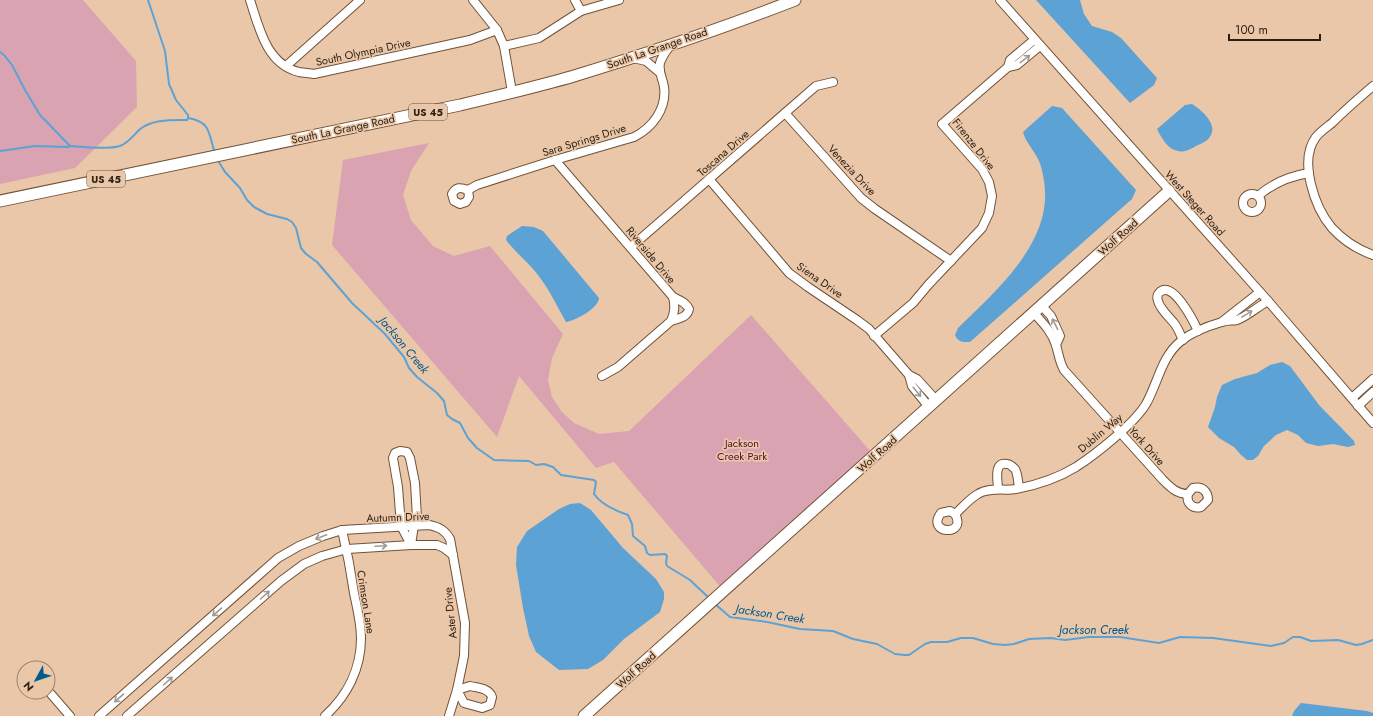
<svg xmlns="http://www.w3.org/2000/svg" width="1373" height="716" viewBox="0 0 1373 716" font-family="Jost,sans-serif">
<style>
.green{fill:#daa3b1}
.water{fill:#5da2d4}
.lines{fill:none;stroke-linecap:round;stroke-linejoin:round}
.stream{stroke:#5da2d4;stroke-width:2}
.minor-casing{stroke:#715238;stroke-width:10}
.major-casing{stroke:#715238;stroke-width:13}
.minor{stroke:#fff;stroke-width:8}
.major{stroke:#fff;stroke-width:11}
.oneway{stroke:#a09a94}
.labels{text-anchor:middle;stroke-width:3.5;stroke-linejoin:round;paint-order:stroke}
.shield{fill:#eac7a9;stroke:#64513f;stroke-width:1}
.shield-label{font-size:10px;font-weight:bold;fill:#2b1e12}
.street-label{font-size:11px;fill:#2b1e12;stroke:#eac7a9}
.park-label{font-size:11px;fill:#550e2b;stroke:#eac7a9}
.water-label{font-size:12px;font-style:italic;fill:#005887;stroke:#eac7a9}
</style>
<rect width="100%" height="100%" fill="#eac7a9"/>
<g class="green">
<path d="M0,0H83L136,61L137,107L75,168L0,184Z"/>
<path d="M429,143L411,171L403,195L411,220L433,246L454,256L490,246L563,334L552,358L548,380L552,397L562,412L574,423L599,434L629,431L751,315L872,453L723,590L614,462L596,468L519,376L497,437L332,245L343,160Z"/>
</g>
<g class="water">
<path d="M1036,0H1080L1084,14L1092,26L1112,32L1121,38L1157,78L1154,85L1130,103Z"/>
<path d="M1192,104C1202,110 1220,126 1209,138C1206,142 1200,144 1196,146C1191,149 1183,153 1178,151C1168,150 1161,137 1157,129L1185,105Z"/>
<path d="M1052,106L1062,108L1136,190L1132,199L970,342C962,342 958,342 955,335L958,328C994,293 1048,246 1045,191C1045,184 1042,167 1039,161C1034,150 1026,143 1023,132Z"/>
<path d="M522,226L534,227L543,231L599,298C599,308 575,321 566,322C557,306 549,289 538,275C528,262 516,253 506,240L507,236Z"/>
<path d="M1282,362L1290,366L1319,405L1354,441L1355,445L1348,447L1333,444L1318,446L1306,443L1298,435L1287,430L1276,435L1264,446L1258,456L1253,460H1247L1241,455L1234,447L1219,438L1208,427L1215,407L1217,397L1222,385L1235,379L1257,373L1270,365Z"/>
<path d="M580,503L591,510L623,548L656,579L664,592V599L660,612L624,639L603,660L588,669L559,670L536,652L529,636L523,608L516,565L517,547L527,531L559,509L570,504Z"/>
<path d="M1301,703L1367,711L1373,713V716H1292L1294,711Z"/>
</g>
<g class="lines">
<g class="stream">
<path d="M148,0L165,51L169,84L176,100L188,115V118"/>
<path d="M0,52L4,55L12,65L25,90L40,115L70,146"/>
<path d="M0,151L35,146L68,147L70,146C83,147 107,150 120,146C128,143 133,136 139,130C151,119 171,120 187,120L188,118C212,122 208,134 215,153"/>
<path d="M217,159L225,172L240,188L247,200L254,207L267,214L287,219L292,222L296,228L301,248L306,254L317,262L352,303L385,334L404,357L409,368L417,377L437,393L444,401L447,415L452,419L460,423L468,438L477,448L494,460L529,461L536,465L544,464L553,467L561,475L594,480L596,482L594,494C601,504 616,511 628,515L632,524L633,536L645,546L647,553L650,555L665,554L667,556L666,563L667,566L690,580L709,598"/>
<path d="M715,604L730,617L767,622L800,629L833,631L853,639L877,644L895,654L905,655H909L925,644L931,642H947L961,638H973L993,644L1005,645L1014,644L1029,639L1051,638L1065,640L1089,637H1120L1159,643L1180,637L1213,638L1271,646L1284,643L1293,637H1300L1311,641L1338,640L1356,645L1362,644L1373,640"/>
</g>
<defs>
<g id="minor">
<path d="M250,0C259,27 266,64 299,72C304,73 309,73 314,74L470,40L497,30"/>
<path d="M473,0L497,30L504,46L512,92"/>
<path d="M575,0L581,11"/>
<path d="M1000,0L1268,301L1373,423"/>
<path d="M504,46L539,38L581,11L619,0"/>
<path d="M633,58L646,61L659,72"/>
<path d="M286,66L360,0"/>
<path d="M1008,67L1010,60L1034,40"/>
<path d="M1373,86C1359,98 1345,110 1332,123C1327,127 1320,132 1316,137C1298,161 1315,208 1332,228C1343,240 1359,250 1373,255"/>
<path d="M785,113L861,198L875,209L951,261"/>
<path d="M555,160L673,297C675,306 675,312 671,321L618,367L602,376"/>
<path d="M709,179L789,273L808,287L857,320L869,329L909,375L917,379L936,400"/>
<path d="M468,190L469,197L466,202L460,204L454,201L452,194C456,187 460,187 468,190L477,185L555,160L634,137C652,128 667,109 664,87C663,79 658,72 660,63C662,56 667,50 671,44"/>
<circle cx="1252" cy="203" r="9"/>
<path d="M1258,196C1273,183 1290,176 1309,173"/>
<path d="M631,247L816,86L833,82"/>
<path d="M1042,306L1051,316L1060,336L1056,345"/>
<path d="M1034,313C1043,323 1052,332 1056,345C1059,355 1059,361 1064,370L1163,480C1171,488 1177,494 1188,494C1186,503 1192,509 1201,507L1208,500C1208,491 1202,486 1193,488L1188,494"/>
<path d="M671,321C679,318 687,318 689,309C686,302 679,300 673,297"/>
<path d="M1223,321L1260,292"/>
<path d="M874,336L913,303L929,284L982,228L989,213L992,196L989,182L982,169L942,124L1008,67L1017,65L1040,46"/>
<path d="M1183,340C1180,334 1178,328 1174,323C1169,317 1160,309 1158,301C1157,298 1157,295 1159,293C1172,278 1194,322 1198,331"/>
<path d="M909,375L912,386L929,407"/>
<path d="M1352,398L1373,379"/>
<path d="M1358,406L1373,392"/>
<path d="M400,451L407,452L410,458L415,483L417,518L414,525L411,545L401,526L398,487L393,458L395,453Z"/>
<path d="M998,489C998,482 993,461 1007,464C1010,464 1013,467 1015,469C1018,474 1018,482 1019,488"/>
<path d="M955,514C968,537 925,534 941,513L950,511L955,514C962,508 969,499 978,494C989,487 1004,491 1016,489C1037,485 1058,478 1076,467C1096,454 1134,424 1146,404C1158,383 1161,357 1181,341C1192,332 1208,326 1222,322C1227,320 1232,321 1237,320C1246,317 1259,306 1268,301"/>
<path d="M470,686C478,688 489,688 492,697L490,705L482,708L464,703L457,690Z"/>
<path d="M51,694L70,716"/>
<path d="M99,716L269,566L278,558L299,546L323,536L342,530L429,525C439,527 445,530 450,539L465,623L464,656L457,690L449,716"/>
<path d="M127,716L281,581L304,564L322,556L347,549L411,545H437L444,548L453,555"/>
<path d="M325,716C347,696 361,669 361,638C361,623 357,608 354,593C351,572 347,551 342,530"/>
</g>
<g id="major">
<path d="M0,201L460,105C498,96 536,87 574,76C649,53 723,28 795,0"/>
<path d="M584,716L1169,191"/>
</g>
</defs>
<use href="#minor" class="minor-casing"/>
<use href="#major" class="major-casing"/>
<use href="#minor" class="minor"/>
<use href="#major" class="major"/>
</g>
<defs><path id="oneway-shaft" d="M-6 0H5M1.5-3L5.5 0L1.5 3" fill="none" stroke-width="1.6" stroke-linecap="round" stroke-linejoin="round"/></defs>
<g class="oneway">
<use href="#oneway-shaft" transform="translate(1025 59) rotate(-38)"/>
<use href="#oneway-shaft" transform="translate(1247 314) rotate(-31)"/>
<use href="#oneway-shaft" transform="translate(1055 324) rotate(-117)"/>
<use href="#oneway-shaft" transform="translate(917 392) rotate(51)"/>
<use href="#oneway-shaft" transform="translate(321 537) rotate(159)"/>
<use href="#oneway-shaft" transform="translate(381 546) rotate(-3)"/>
<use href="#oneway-shaft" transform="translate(265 595) rotate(-42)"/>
<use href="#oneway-shaft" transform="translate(217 612) rotate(139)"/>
<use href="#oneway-shaft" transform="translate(168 681) rotate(-42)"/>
<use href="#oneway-shaft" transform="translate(119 698) rotate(139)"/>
</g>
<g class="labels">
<g class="shield">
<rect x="409" y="104" width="38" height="16" rx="3"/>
<rect x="87" y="171" width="38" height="16" rx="3"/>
</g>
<g class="shield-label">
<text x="428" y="116">US 45</text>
<text x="106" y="183">US 45</text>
</g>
<g class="street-label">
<text transform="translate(657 48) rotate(-19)" y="4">South La Grange Road</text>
<text transform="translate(363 52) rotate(-12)" y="4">South Olympia Drive</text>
<text transform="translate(343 129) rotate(-12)" y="4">South La Grange Road</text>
<text transform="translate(584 140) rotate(-17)" y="4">Sara Springs Drive</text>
<text transform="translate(974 144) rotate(52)" y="4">Firenze Drive</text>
<text transform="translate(723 153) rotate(-41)" y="4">Toscana Drive</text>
<text transform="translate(852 170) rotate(47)" y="4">Venezia Drive</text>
<text transform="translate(1195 203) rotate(48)" y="4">West Steger Road</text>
<text transform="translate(1118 237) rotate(-42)" y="4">Wolf Road</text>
<text transform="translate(651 255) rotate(50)" y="4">Riverside Drive</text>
<text transform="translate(820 280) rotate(35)" y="4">Siena Drive</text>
<text transform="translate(1100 433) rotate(-40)" y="4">Dublin Way</text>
<text transform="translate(1147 446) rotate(48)" y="4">York Drive</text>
<text transform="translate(877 454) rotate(-42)" y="4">Wolf Road</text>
<text transform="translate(398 517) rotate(-2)" y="4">Autumn Drive</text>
<text transform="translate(366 602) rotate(81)" y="4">Crimson Lane</text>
<text transform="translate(450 613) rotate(-96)" y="4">Aster Drive</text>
<text transform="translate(636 670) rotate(-42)" y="4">Wolf Road</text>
</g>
<g class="park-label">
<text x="742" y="447">Jackson<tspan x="742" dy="13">Creek Park</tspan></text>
</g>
<g class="water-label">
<text transform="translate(404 345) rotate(50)" y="4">Jackson Creek</text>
<text transform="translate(770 614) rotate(9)" y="4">Jackson Creek</text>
<text x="1094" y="634">Jackson Creek</text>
</g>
</g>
<g transform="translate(36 680) rotate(230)"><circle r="19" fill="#eac7a9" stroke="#9e836d"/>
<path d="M0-3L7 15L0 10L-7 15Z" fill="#005c8d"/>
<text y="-6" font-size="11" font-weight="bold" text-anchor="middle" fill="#2b1e12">N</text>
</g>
<path d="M1229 34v6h91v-6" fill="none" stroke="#2b1e12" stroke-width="2"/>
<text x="1235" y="34" font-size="12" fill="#2b1e12" stroke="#eac7a9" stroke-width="3" paint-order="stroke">100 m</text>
</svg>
